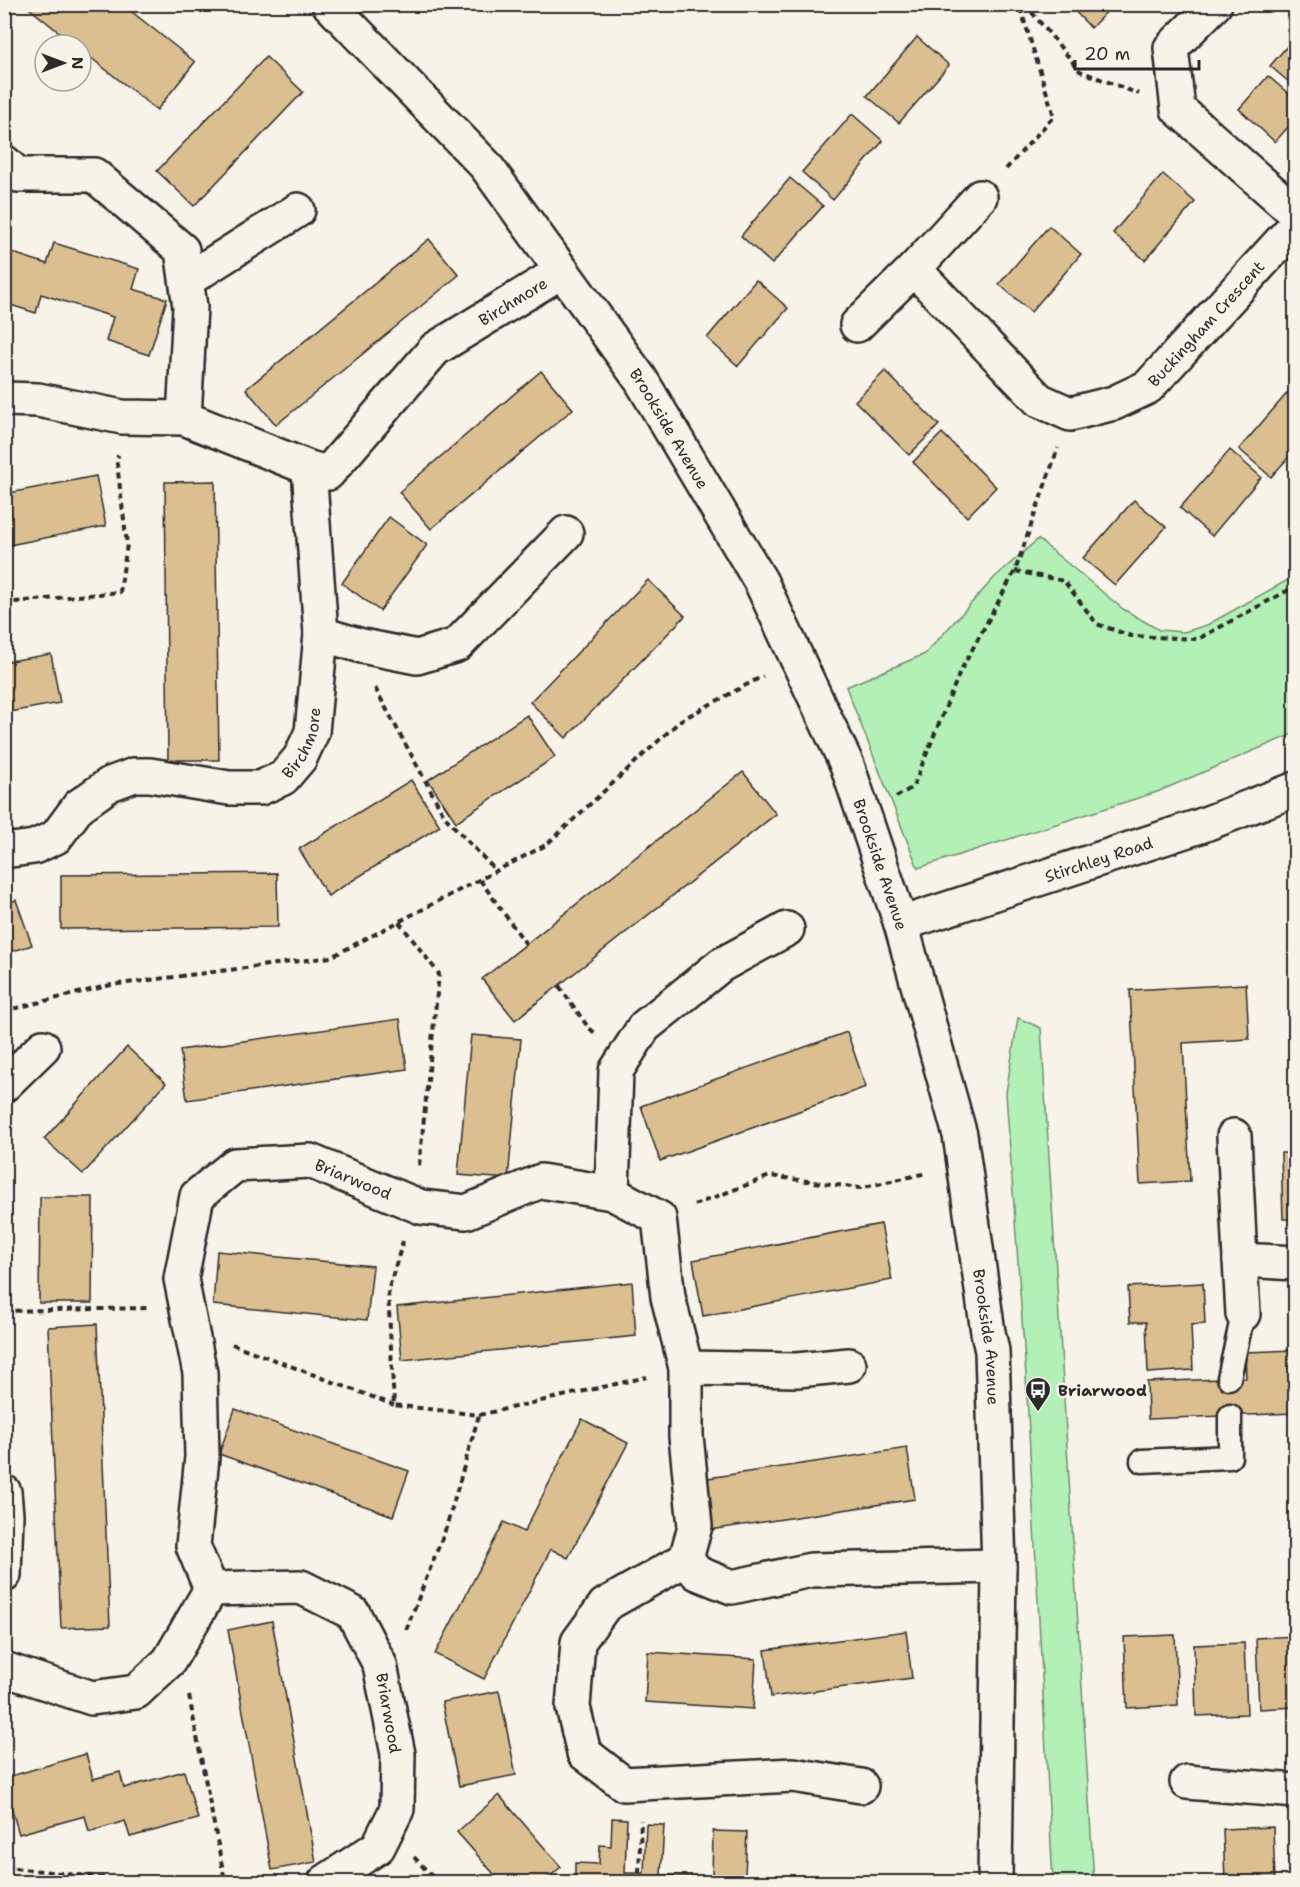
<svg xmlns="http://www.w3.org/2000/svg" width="1300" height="1887" viewBox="0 0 1300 1887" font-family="'Shantell Sans',sans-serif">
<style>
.green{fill:#b3f0b6;stroke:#6f8e70;stroke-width:1.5}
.building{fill:#dbbf90;stroke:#2b2b2b;stroke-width:1.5}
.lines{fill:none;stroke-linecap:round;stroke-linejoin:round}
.lane-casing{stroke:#2b2b2b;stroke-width:27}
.street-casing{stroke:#2b2b2b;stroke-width:38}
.secondary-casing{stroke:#2b2b2b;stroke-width:38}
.path{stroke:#2b2b2b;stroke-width:4;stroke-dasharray:6 4.5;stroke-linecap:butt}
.lane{stroke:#f7f3e8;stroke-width:22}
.street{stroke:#f7f3e8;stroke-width:33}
.secondary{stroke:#f7f3e8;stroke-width:33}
.labels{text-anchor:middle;stroke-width:5;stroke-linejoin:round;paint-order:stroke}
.street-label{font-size:16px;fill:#2b2b2b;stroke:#f7f3e8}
.poi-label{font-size:16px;font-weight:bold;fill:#2b2b2b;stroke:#f7f3e8;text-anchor:start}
</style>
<rect width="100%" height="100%" fill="#f7f3e8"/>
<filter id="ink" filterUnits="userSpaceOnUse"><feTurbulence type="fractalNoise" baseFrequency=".0167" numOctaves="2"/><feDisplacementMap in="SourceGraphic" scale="12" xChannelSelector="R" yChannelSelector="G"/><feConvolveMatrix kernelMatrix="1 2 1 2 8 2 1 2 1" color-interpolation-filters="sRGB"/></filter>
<g filter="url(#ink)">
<g class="green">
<path d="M1038,539L1123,609L1159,630L1184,632L1207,625L1295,576V733L1157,792L918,868L846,687L925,654L995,577Z"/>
<path d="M1018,1018L1041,1028L1094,1882H1053L1026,1376L1006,1093Z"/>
</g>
<g class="building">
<path d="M24,4H122L195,62L157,110L81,50V45H75Z"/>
<path d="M1068,4H1114L1091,28Z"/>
<path d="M1296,36V88L1270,66Z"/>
<path d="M917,37L949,65L899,123L867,96Z"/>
<path d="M266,57L303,92L194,206L157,171Z"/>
<path d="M1268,76L1296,100V118L1275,142L1239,109Z"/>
<path d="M852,114L883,141L833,200L802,172Z"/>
<path d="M1163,174L1195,202L1145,260L1113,233Z"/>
<path d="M790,178L823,206L772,264L741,236Z"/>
<path d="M1049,226L1081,254L1031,312L999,284Z"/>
<path d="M429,239L459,275L276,425L246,389Z"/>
<path d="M54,243L139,269L133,289L167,299L149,355L106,341L113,317L41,294L36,313L4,303V250L47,264Z"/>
<path d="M756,280L788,308L738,366L707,338Z"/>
<path d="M541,371L573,409L431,529L399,492Z"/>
<path d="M885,371L939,425L909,455L855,401Z"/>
<path d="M1289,391L1296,396V449L1271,477L1239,449Z"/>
<path d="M942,433L996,487L967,517L913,462Z"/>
<path d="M1230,450L1261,477L1212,536L1180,508Z"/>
<path d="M96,476L106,526L4,546V494Z"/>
<path d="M215,481L219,760H168L165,482Z"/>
<path d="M1134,500L1166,527L1115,585L1083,558Z"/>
<path d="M389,517L427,545L380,611L342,583Z"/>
<path d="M648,580L685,616L566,738L530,702Z"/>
<path d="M51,654L60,703L4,713V662Z"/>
<path d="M527,715L555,757L456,822L428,780Z"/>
<path d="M743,772L776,814L515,1020L482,979Z"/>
<path d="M411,780L440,826L328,896L299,849Z"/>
<path d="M277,873L278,927L61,929V875Z"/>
<path d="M16,900L32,945L4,954V904Z"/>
<path d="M1246,984L1249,1039L1183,1043L1190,1181L1140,1184L1130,990Z"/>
<path d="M400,1019L407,1069L187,1100L180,1050Z"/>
<path d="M847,1032L866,1087L660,1161L641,1106Z"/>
<path d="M471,1035L521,1039L508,1179L458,1175Z"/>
<path d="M127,1047L166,1083L83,1174L44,1139Z"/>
<path d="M1281,1153H1296V1219H1283Z"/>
<path d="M40,1197H93L92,1303H39Z"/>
<path d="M881,1224L892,1280L703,1316L693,1260Z"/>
<path d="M217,1251L373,1266L367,1320L213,1305Z"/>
<path d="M632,1282L636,1336L402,1360L397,1307Z"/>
<path d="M1203,1283L1205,1324L1191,1325L1193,1370L1148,1373L1146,1322H1130L1128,1287Z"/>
<path d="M97,1324L110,1626L61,1628L48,1327Z"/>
<path d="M1296,1350V1413L1148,1419L1147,1382L1246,1378L1245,1352Z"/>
<path d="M235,1409L409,1471L393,1516L219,1454Z"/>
<path d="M582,1419L628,1443L568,1558L551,1549L484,1679L435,1654L504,1522L524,1532Z"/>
<path d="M907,1448L915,1499L710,1530L702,1479Z"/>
<path d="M272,1621L316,1862L272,1870L228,1630Z"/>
<path d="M906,1631L912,1678L771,1697L765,1650Z"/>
<path d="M1175,1635L1178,1705L1127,1708L1124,1637Z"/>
<path d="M1296,1636V1707L1259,1709L1256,1638Z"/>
<path d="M1244,1643L1247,1714L1196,1716L1194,1645Z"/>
<path d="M648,1652L756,1659L753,1709L645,1702Z"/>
<path d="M499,1691L516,1775L459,1786L442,1702Z"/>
<path d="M86,1754L93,1779L120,1772L124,1788L184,1771L198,1819L130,1837L125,1821L89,1832L85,1816L19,1834L4,1783V1778Z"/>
<path d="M499,1795L561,1867L543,1882H501L457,1832Z"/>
<path d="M612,1818L627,1819L625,1873H644L646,1824L664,1825L661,1875L712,1877L713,1831L747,1832L745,1875L908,1880V1882H575V1863L599,1864L600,1845L611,1846Z"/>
<path d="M1273,1827L1275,1882H1225L1223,1829Z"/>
</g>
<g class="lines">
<defs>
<g id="lane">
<path d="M1229,1378L1243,1314"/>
<path d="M1142,1461L1230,1457V1416"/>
</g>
<g id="street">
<path d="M1215,4L1171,48L1178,109L1296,213"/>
<path d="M4,162L18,175H94L182,250L190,307L184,418"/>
<path id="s1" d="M914,269L1039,400L1070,414L1114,403L1148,387L1296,225"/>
<path d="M187,280L298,210"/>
<path d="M857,325L914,269L980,197"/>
<path id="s2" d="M4,399L38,400L122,417L184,418L309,468L328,473L435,349L562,271"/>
<path d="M321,634L362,646L417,657L457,645L566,533"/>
<path id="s3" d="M4,851L34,847L56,837L79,806L110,784L134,775H150L229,788H260L283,778L300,758L312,732L321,634L309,468"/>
<path id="s4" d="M901,924L1200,826L1296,789"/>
<path d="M4,1085L43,1047"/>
<path d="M1234,1136L1240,1260L1296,1263"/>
<path d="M612,1193L616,1071L644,1027L721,965L787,929"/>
<path d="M1240,1260L1243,1314"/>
<path d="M686,1368L797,1370L849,1365"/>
<path d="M4,1492L6,1515L4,1575"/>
<path d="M686,1559L605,1605L578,1642L573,1707L584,1753L624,1784L793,1775L861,1786"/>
<path d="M4,1669L92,1698L136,1692L169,1661L211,1589"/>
<path d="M1187,1782L1296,1791"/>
<path id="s5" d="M325,1882L378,1847L397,1809L398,1754L380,1665L353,1613L301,1587L211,1589L193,1546L202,1457L200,1373L181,1279L197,1196L235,1165L310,1161L421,1207L466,1212L541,1181L612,1193L659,1218L668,1297L686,1368V1436L695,1526L686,1559L697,1573L732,1587L811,1570L999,1566"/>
</g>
<g id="secondary">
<path id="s6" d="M329,4L486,166L641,380L761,582L847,765L901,924L960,1135L988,1332L992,1351L999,1566L995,1882"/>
</g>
</defs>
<use href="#lane" class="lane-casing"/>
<use href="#street" class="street-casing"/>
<use href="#secondary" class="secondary-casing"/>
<g class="path">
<path d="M1025,4L1080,71L1139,94"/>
<path d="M1006,169L1054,116L1019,4"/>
<path d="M1015,571L1064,581L1097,624L1131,636L1198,639L1296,586"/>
<path d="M4,603L120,592L127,544L117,464L118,455"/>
<path d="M375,688L445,817L496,871"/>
<path d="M896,797L913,787L960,672L1015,571L1058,448"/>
<path d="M480,880L526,944"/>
<path d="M399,922L439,974L419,1166"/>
<path d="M559,986L588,1027L596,1034"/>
<path d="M4,1011L111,985L331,957L546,845L681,720L763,676"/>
<path d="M694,1205L770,1176L860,1188L927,1173"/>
<path d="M403,1241L388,1291L394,1405L479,1415L647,1377"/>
<path d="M4,1311L147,1308"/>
<path d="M232,1344L394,1405"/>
<path d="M406,1630L446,1528L479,1415"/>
<path d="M189,1696L225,1881"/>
<path d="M414,1857L437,1882"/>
<path d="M4,1867L143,1882H266"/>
<path d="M6,1867V1882"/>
<path d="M639,1873L641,1820"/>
</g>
<use href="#lane" class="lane"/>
<use href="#street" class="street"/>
<use href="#secondary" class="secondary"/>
</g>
</g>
<defs>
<symbol id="bus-pin" viewBox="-11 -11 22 30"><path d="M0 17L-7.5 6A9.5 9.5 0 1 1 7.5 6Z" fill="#2b2b2b" stroke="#f7f3e8"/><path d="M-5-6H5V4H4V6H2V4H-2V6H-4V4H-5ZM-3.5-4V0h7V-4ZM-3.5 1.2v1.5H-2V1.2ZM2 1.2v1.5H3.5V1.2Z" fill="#fff"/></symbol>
</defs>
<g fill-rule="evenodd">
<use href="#bus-pin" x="1023" y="1375" width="30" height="40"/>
</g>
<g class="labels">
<g class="street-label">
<text dy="6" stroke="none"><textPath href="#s2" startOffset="591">Birchmore</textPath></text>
<text dy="6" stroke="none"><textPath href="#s1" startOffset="384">Buckingham Crescent</textPath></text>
<text dy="6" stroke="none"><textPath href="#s6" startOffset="546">Brookside Avenue</textPath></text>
<text dy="6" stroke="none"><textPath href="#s3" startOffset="350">Birchmore</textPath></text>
<text dy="6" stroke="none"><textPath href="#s4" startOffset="208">Stirchley Road</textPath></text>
<text dy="6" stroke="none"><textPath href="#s6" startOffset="1032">Brookside Avenue</textPath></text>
<text dy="6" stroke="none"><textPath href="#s5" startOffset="1030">Briarwood</textPath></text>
<text dy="6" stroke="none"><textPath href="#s6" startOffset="1518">Brookside Avenue</textPath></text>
<text transform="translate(389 1713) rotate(80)" y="6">Briarwood</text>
</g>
<g class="poi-label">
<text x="1058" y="1396">Briarwood</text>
</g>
</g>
<rect width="1300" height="1887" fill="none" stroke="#f7f3e8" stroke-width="24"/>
<rect x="12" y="12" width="1276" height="1863" fill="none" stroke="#2b2b2b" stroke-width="2" filter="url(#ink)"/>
<g transform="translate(63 63) rotate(90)"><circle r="28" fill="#f7f3e8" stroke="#a5a39c" stroke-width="1.5"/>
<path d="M0-4.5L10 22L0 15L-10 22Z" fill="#2b2b2b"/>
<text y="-9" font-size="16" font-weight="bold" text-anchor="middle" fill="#2b2b2b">N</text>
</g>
<path d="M1075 60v9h124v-9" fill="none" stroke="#2b2b2b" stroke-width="3"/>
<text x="1084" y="60" font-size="18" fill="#2b2b2b" stroke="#f7f3e8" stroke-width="4.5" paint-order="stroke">20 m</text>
</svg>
